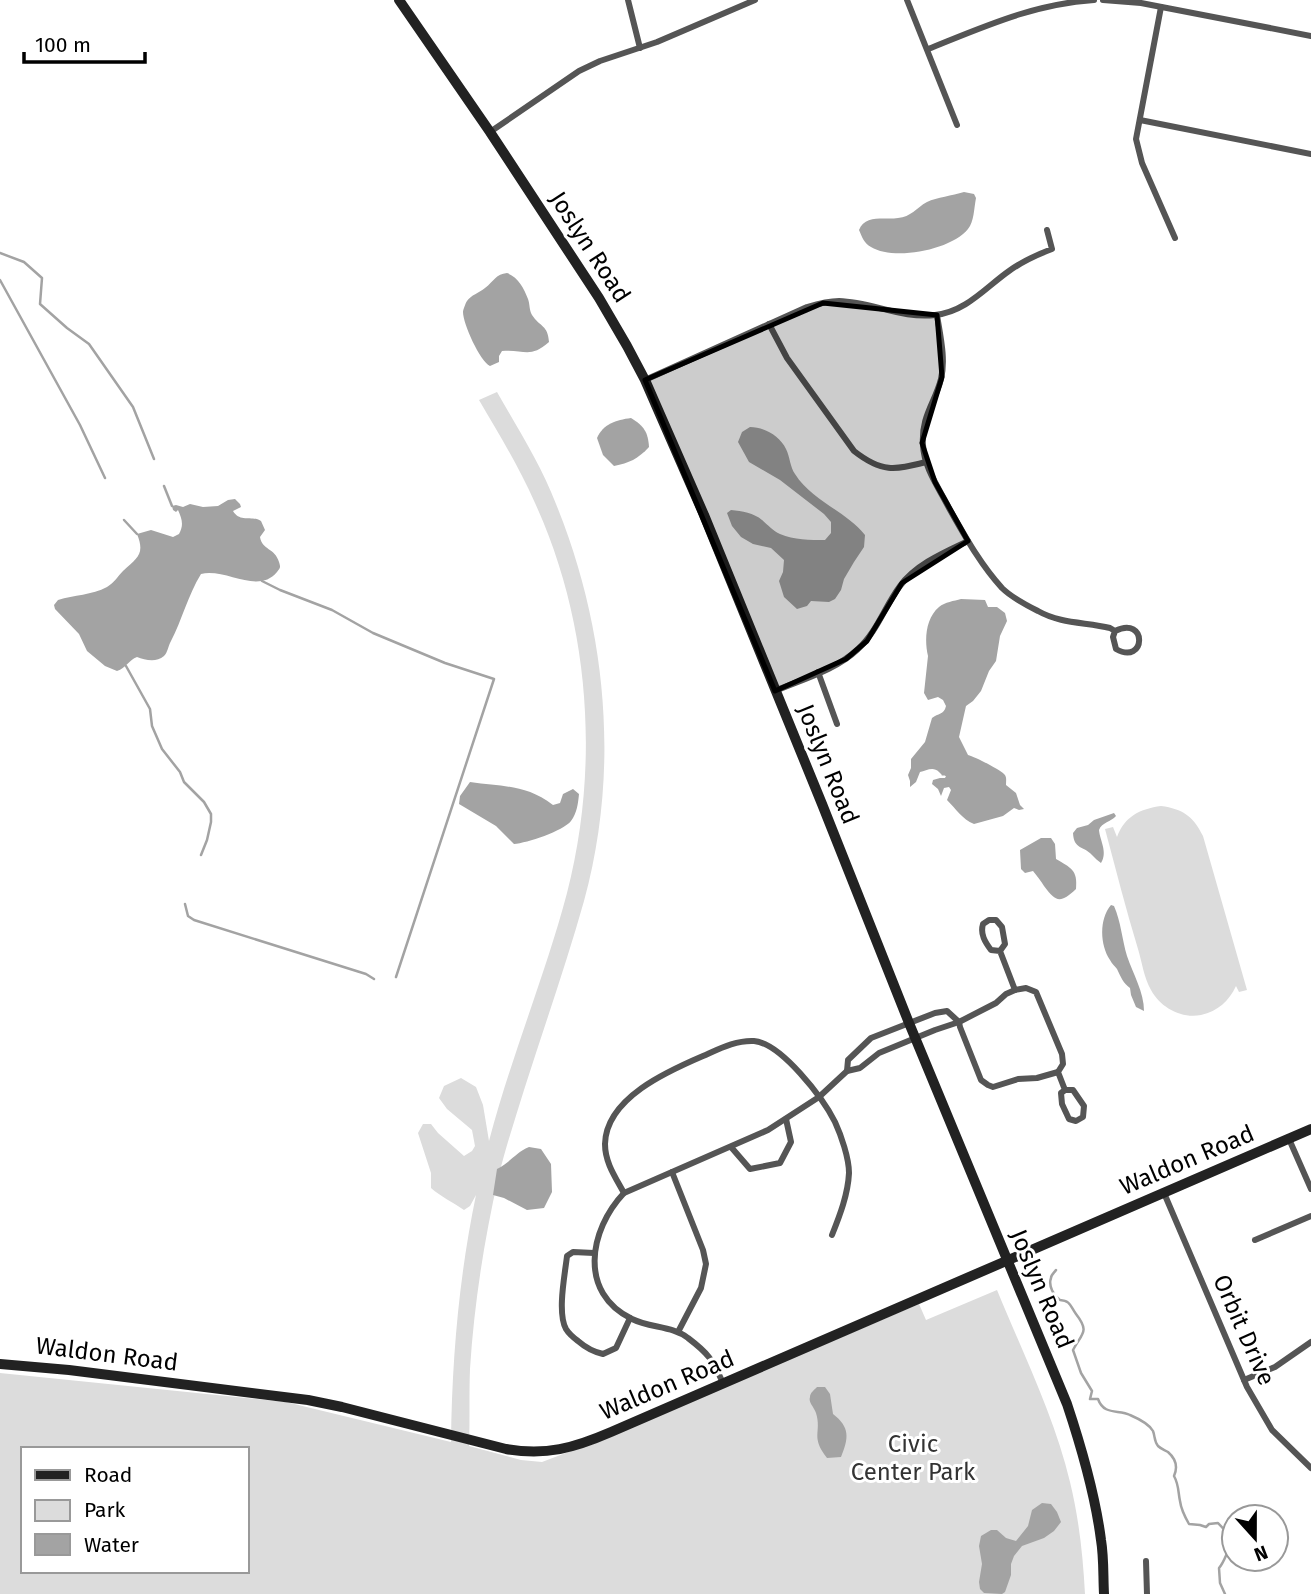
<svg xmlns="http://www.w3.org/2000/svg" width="1311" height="1594" viewBox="0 0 1311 1594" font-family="'Fira Sans',sans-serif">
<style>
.green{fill:#dcdcdc;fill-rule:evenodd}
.water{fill:#a3a3a3}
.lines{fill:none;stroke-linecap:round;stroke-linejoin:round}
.stream{stroke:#a3a3a3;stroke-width:2.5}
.street{stroke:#555;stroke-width:6}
.secondary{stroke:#222;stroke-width:10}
.marked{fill:#000;fill-opacity:0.2;stroke:#000;stroke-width:5;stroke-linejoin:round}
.labels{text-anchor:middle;stroke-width:6;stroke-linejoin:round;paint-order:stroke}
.street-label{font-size:24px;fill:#000;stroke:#fff}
.park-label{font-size:24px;fill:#333;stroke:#fff}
</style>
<rect width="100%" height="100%" fill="#fff"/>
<g class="green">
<path d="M497,392C518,429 541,465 556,504C607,629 620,770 584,901C566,965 544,1027 524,1090C515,1119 505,1149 498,1179C484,1241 474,1305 470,1369C469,1394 470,1420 469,1446L521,1460L542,1462L613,1435L919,1304L926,1320L997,1290C1022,1351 1055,1418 1070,1482C1079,1519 1083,1556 1085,1594H0V1373L286,1402L451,1442C452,1358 459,1277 476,1195L470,1206L464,1210C453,1202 441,1197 431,1188V1173L418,1133L423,1124H431L438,1133L464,1156L472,1151L475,1146L472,1130L447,1109L439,1098L444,1086L461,1078L476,1087L483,1105L489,1141C511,1057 545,976 567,893C600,765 590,623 535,503C519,467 499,434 479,400ZM23,1449H247V1571H23Z"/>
<path d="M1161,806C1183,809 1193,816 1203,836L1247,990L1239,992L1236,986C1229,1001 1218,1011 1201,1015C1181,1019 1160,1007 1151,990C1144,978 1142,962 1138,949C1126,910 1116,870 1105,829L1113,827L1117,837C1125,816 1140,809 1161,806Z"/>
</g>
<g class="water">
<path d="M964,192L974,194L976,198C974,208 974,222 968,229C951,250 894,261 871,247C864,243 862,237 859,230C865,214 885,220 898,218C911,217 916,208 927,202C937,197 952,196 964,192Z"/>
<path d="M507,273C518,277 524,288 528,299C530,304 529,310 532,315C540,327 548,325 549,342C530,359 524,349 502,351L499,356V362L490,366C480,361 463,324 463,312C463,310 466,302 467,301C471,295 479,293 485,288C494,281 496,274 507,273Z"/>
<path d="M631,418C644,426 648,432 649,447C638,459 629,463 614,466L603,455L597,438C603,424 616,420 631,418Z"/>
<path d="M750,427C764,427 780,436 786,449C790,457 790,467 795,474C812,501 846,511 865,535L864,547L854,562L844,579L841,590L835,599L829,602L811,601L807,606L797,609L784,597L779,581L783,572L784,560L771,548L753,544L741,537L732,526L727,513L731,510C742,511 754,513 762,520C768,525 773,531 780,534C794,540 810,540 825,540L831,533V522L824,514L780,480L749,462L738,442L742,432Z"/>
<path d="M235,499L240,504L241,507L233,511C240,523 252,515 261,521L265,530L260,537C262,550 275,548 279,562C281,568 280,568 277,572C258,595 226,568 201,574C188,595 182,620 171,641C168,646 168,652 164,656C156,663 145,660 137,657C129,660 126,668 117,671L105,666L87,651L79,634L55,609L54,605L58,600C74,595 92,595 107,587C114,583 118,576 123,571C138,557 145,554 137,534L151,530L173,537L179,534C184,525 182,519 178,510L176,512L173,510L172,506L176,505L183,507L190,504L203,507L218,506L228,500Z"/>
<path d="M961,599L985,600L988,607H997L1005,613L1007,621L1000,636L996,661L989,671L981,691L973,701L966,706L959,737L968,755C975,757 999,769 1004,774C1007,777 1006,780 1006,785L1016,793L1020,805L1024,809L1019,810L1014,808L1003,816L974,824C962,819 956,809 947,800L951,790L949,787L944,788L941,796L938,789L932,784L933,780L940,778H945L946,776C938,775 945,777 939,772C933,766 926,771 920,772L916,782L910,787V781L908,775L911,768V759L925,742L932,718C938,713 944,715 946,706L943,700L938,697L928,700L924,693L928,656C924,639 926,618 939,607C945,602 954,601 961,599Z"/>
<path d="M470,782C503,787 525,784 553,805L560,803L563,794L573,789L579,794C578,804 577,813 571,821C563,831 527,843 514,844L496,826L459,804L460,796Z"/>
<path d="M1114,813L1116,816C1111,822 1102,822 1099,830C1100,841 1108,852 1101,863C1098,861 1095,858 1092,855C1083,845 1074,850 1073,833L1077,828L1088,825L1094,820Z"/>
<path d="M1041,838H1051L1055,844L1056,859C1071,868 1078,870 1076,889C1060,904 1056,902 1044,886C1041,881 1037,876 1033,871L1025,873L1021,869L1020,850Z"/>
<path d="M1111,905L1114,906C1121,922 1122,939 1127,956C1133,974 1144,992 1144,1011L1136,1007L1131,995L1130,988C1123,983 1121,977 1117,969C1115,966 1112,964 1110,960C1100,945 1099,919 1111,905Z"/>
<path d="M529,1147L541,1149L551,1164L552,1192L544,1208L527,1210L504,1198L493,1195L497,1169C511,1162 515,1153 529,1147Z"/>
<path d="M817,1387H825L830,1394L833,1414C850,1427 849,1438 841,1457L827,1458C810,1436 822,1433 816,1413C814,1407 808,1402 810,1397C810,1393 814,1390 817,1387Z"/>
<path d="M1042,1503L1051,1504L1057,1512L1061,1522L1054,1531L1044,1538L1022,1546L1014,1556L1011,1564V1575L1005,1592L1002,1594L984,1593L980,1589L979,1582L982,1564L979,1546L981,1536L991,1530H997L1006,1538L1016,1541L1028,1526L1032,1510Z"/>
</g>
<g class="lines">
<g class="stream">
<path d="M0,253L24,262L42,278L40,304L67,328L89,344L133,407L154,459"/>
<path d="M0,280L80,425L105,478"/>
<path d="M164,486L172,506"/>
<path d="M124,520L137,534"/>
<path d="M262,581L280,590L332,610L373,633L445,663L494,679L396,977"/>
<path d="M126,666L150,709L152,726L162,749L180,772L184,782L204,802L211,814V822L207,840L201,855"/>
<path d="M185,904L188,916L194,920L366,974L374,979"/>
<path d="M1056,1270C1054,1273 1051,1275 1051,1278C1048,1286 1054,1296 1060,1300C1071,1301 1070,1306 1076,1314C1090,1332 1082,1333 1073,1350L1081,1373L1092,1391L1090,1399H1098C1104,1416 1119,1409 1130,1415C1137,1418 1149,1424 1153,1431C1155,1436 1154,1441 1158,1446C1161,1449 1165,1450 1168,1452C1176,1459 1178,1467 1174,1476C1179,1485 1178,1492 1180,1501C1181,1509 1185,1517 1189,1524L1200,1525L1206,1527L1209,1524L1218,1523L1234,1540"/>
<path d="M1225,1594L1220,1583L1219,1568C1226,1560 1227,1548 1234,1543"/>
</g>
<g class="street">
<path d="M628,0L640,48"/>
<path d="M907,0L957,125"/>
<path d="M1103,0L1141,3L1311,36"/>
<path d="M1161,7L1136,139L1142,163L1175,238"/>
<path d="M928,49C983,27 1033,4 1094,0"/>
<path d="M1140,120L1311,154"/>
<path d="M490,132L579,71L600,61L657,42L755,0"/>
<path d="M937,315C940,335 946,359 941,379C935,403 921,416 923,445C924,468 939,488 949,508C965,536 980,564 1002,588C1011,597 1026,605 1038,611C1061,624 1086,622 1110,628L1115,631L1113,637L1116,649C1146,666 1148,615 1115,631"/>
<path d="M769,324L787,358L854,451C882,473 894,470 926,462"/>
<path d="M645,380L807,307C817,304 828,301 839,301C872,302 902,319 935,315C966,312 986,287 1009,271C1023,261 1036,255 1052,249L1047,230"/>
<path d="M818,672L837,724"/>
<path d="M775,691C803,679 836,670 858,649C877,632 885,606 900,586C916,564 945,552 968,541"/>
<path d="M1000,951L991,950C985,942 980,934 983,924L989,920H996L1002,927L1005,944L1000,951L1015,990"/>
<path d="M959,1022L960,1027L981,1080L988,1085L993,1087L1018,1079L1037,1078L1058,1072"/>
<path d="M847,1071L848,1060L871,1038L935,1013L947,1011L959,1022"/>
<path d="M1289,1139L1311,1189"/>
<path d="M731,1147L750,1169L780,1163L791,1142L786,1119"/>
<path d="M672,1172L703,1250L706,1264L701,1288L678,1332"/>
<path d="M624,1193C616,1178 605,1163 605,1144C606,1098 668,1071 703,1056C719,1049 736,1040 754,1041C781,1043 823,1098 835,1122C841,1135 849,1158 849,1173C848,1194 840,1215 832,1235"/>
<path d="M1164,1193L1247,1387L1272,1430L1311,1468"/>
<path d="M1255,1240L1311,1216"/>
<path d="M594,1253L573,1252L567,1256C565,1274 557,1313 566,1329C569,1334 574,1338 578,1341C586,1348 594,1352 603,1354L616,1348L630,1318"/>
<path d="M1244,1380L1275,1367L1311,1342"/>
<path d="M723,1383C712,1359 709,1354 688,1338C673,1326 650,1328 632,1319C578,1293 589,1230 624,1193L768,1130L819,1097L847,1071L860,1068L879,1053L935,1030L959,1022L996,1003L1006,994L1015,990L1026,988L1036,992L1062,1054L1063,1064L1058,1072L1065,1090L1061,1093L1062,1104L1069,1119L1076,1121L1083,1117L1084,1106L1073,1090H1065"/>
<path d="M1146,1561L1147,1594"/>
</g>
<g class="secondary">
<path d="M399,0L490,132L599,298L627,346L645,380L704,515L822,804L909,1023L1067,1404C1082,1449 1095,1493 1101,1540C1104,1558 1103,1576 1104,1594"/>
<path d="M0,1364L69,1370L308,1400L342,1407L506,1449C546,1456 574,1448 611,1432L1311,1129"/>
</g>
</g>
<path class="marked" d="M823,303L937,315L942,377L922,443L935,482L968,541L902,583L867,641L846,659L775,691L645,380Z"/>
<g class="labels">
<g class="street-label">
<text transform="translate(590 247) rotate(57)" y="8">Joslyn Road</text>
<text transform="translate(828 764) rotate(68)" y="8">Joslyn Road</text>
<text transform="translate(1187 1160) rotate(-23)" y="8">Waldon Road</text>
<text transform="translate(1042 1289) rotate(67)" y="8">Joslyn Road</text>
<text transform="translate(1244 1330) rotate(66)" y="8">Orbit Drive</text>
<text transform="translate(107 1354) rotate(7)" y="8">Waldon Road</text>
<text transform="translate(667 1385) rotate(-23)" y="8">Waldon Road</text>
</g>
<g class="park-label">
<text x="913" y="1452">Civic<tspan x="913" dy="28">Center Park</tspan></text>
</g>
</g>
<rect x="21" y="1447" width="228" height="126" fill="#ffffff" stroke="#999999" stroke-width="2"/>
<rect x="35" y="1470" width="35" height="10" fill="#222222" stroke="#999999" stroke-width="2"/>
<text x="84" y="1482" font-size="21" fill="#000000">Road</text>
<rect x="35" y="1500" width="35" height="21" fill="#dcdcdc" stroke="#999999" stroke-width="2"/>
<text x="84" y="1517" font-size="21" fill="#000000">Park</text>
<rect x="35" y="1534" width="35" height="21" fill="#a3a3a3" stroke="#999999" stroke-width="2"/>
<text x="84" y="1552" font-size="21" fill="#000000">Water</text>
<g transform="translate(1255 1538) rotate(159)"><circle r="33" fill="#ffffff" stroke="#999999" stroke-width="2"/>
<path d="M0-5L12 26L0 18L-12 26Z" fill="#000000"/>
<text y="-10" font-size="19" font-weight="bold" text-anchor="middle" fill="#000000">N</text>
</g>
<path d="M24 52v10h121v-10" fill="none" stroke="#000000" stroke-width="3.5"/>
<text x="35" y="52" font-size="21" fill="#000000" stroke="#ffffff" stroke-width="5" paint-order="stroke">100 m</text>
</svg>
